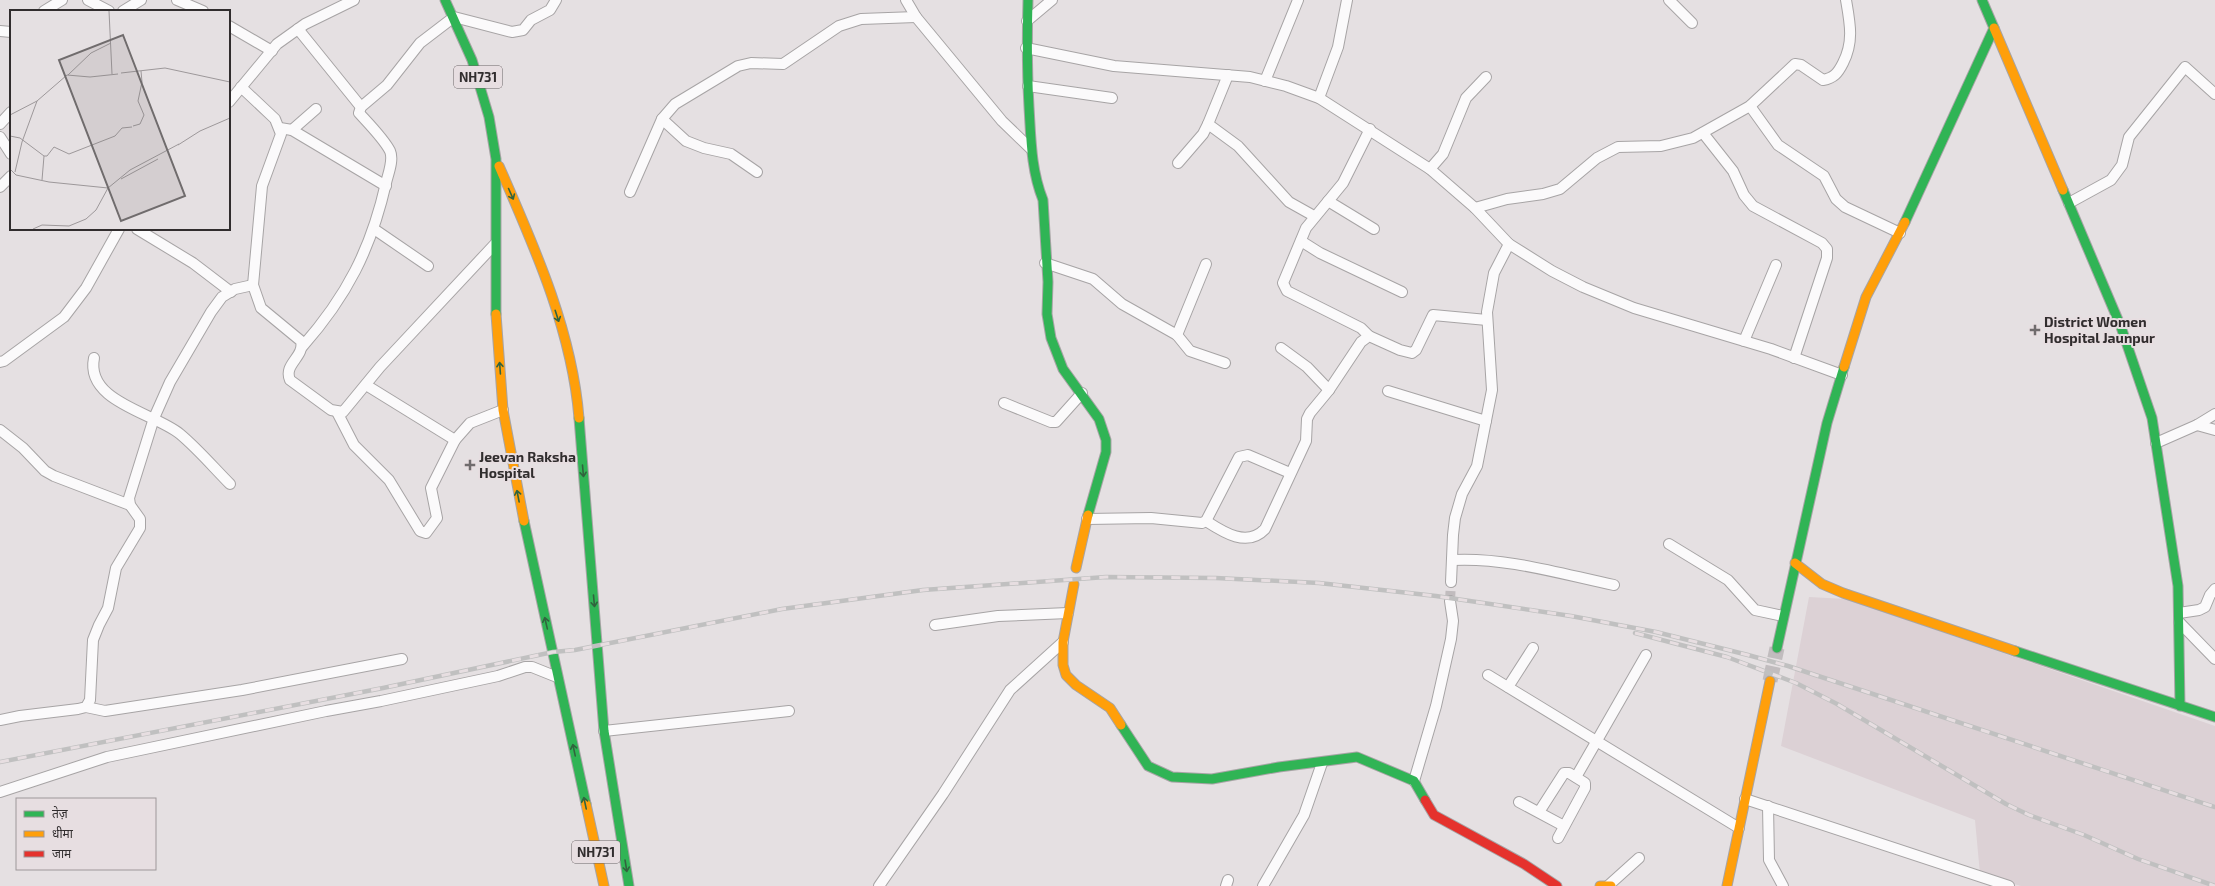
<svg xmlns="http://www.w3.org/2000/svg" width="2215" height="886" viewBox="0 0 2215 886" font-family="'Exo 2','Noto Sans Devanagari',sans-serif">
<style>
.built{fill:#dcd1d5}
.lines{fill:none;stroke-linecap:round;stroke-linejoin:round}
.street-tunnel{stroke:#c1bcbe;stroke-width:10;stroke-dasharray:10 5;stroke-linecap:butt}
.secondary-tunnel{stroke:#c1bcbe;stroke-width:15;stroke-dasharray:15 8;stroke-linecap:butt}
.street-casing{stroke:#a7a4a5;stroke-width:12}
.fast-casing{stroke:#a7a4a5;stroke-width:11}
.slow-casing{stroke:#a7a4a5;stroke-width:11}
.jam-casing{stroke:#a7a4a5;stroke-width:11}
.street{stroke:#fbfafb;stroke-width:10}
.fast{stroke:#30b455;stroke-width:9}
.slow{stroke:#ff9f0a;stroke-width:9}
.jam{stroke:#e5322d;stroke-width:9}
.rail-casing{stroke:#c0c0c0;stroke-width:4.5}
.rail{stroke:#e7dee1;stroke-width:3;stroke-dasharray:9;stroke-linecap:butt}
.oneway{stroke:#31633e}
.poi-dot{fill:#706c6d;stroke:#e7dee1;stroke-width:1.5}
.labels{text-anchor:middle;stroke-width:4;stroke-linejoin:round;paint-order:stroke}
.shield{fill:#e7dee1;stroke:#686264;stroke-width:1}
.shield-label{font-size:13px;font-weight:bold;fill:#312d2e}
.poi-label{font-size:14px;font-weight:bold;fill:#312d2e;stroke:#e7dee1;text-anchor:start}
.inset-road{fill:none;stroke:#9d989a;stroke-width:1}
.view{fill:#706c6d;fill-opacity:0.15;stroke:#706c6d;stroke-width:2}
.inset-edge{fill:none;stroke:#312d2e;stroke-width:2}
</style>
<rect width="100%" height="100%" fill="#e5e0e2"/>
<path class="built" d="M1809,597L1846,599L2215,726V886H2021L1980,874L1975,820L1781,746Z"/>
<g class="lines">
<path class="street-tunnel" d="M1450,601L1451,582"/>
<path class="secondary-tunnel" d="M1770,681L1777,648"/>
<defs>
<g id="street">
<path d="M88,0L109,11"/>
<path d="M177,0L203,11"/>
<path d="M906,0L916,17L1002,121L1031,149"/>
<path d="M1669,0L1692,23"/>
<path d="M44,11L62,0"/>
<path d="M123,11L141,0"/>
<path d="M1027,21L1052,0"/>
<path d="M229,26L272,51"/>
<path d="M298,29L361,107"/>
<path d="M0,31L11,32"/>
<path d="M1026,48L1114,66L1250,77L1286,86L1319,98L1430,169L1475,208L1509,244L1552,271L1583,287L1634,308L1771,349L1842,375"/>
<path d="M1265,81L1298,0"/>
<path d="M1028,86L1112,98"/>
<path d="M241,87L275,119L281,134L262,186L253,285L261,308L301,341C305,357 283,364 290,380L331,410L343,412L380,367L495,244"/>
<path d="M1319,98L1338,47L1347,0"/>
<path d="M229,102L277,44L305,24L354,0"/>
<path d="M1750,106L1778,145L1824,176L1836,199L1845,207L1900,233"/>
<path d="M662,119L686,141L704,148L731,154L757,172"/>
<path d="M0,124L11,112"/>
<path d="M1208,124L1238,146L1289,202L1314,216"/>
<path d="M280,128L292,130L386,186"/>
<path d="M292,130L316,109"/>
<path d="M1703,133L1733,171L1744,195L1753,206L1822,243L1827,249V258L1794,358"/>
<path d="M0,137L11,154"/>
<path d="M1178,163L1203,134L1208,124L1228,75"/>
<path d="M1430,169L1443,154L1466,98L1486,77"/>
<path d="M0,187L11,176"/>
<path d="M630,192L662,119L675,104L738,66L751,63L783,64L839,26L861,19L916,17"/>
<path d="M1328,201L1374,229"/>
<path d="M2069,203L2111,180L2122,165L2129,137L2185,67L2215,94"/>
<path d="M1475,208L1507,199L1543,194L1560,189L1597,158L1618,147L1661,146L1693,138L1750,106L1795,64L1801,65L1823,80C1834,78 1838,73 1843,63C1854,42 1850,23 1846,0"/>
<path d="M137,229L193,263L231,292"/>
<path d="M374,229L428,266"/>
<path d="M1301,241L1320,253L1402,292"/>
<path d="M1045,263L1093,279L1122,304L1177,335L1190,351L1225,363"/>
<path d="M1177,335L1206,264"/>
<path d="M1369,336L1361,328L1287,291L1283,283L1306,228L1343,183L1370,129"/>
<path d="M1744,341L1776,265"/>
<path d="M302,347C347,296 371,249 386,183C388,174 394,160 390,151C384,139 368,123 359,113L361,107L387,85L420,43L454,17L512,32L523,30L531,20L550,10L556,0"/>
<path d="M1281,348L1307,367L1329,390"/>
<path d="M94,358C85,402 155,413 180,434C198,449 214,468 230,484"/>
<path d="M0,362L4,361L64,317L86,288L119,229"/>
<path d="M366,385L455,440"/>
<path d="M1388,391L1486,421"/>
<path d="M1004,403L1051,422H1056L1082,393"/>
<path d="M337,412L354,445L389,480L420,531L426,533L437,518L431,488L455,440L470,423L503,410"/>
<path d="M2197,425L2215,430"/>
<path d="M0,430L23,448L45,471L54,476L130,505"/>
<path d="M2156,443L2197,425L2215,414"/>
<path d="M1087,519L1151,518L1202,523L1206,521L1239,457L1248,455L1290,473"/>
<path d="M1206,521C1223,532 1247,548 1265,529L1306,441L1307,419L1310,413L1329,390L1361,342L1369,336L1400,350L1412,353L1416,350L1433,315L1487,320"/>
<path d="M1669,544L1728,580L1755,610L1783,616"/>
<path d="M1452,560C1506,557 1561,574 1614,585"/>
<path d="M1451,582L1453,535L1455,518L1462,494L1477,466L1492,390L1487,312L1494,273L1509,244"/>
<path d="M2179,613L2199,610L2205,607L2210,595L2215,589"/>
<path d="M2179,622L2215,659"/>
<path d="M935,625L998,616L1068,613"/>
<path d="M1488,675L1739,828"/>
<path d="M1508,687L1533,648"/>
<path d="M86,707L105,711L242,690L402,659"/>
<path d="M0,720L20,716L78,709L86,707L90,700L93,640L99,625L108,608L116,568L140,528V519L130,505L129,498L154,418L170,382L211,312L222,297L235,289L253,285"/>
<path d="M604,731L789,711"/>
<path d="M1576,777L1646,655"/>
<path d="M1414,781L1436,706L1451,639L1453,621L1450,601"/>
<path d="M0,792L107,757L326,711L381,701L498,676L525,667H532L557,677"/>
<path d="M1745,799L2009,886"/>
<path d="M1519,802L1564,826"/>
<path d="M1768,806L1769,860L1783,886"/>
<path d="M1539,812L1564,773H1569L1585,783V788L1558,838"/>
<path d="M1609,885L1639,858"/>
<path d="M879,886L943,794L1010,690L1063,642"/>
<path d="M1226,886L1228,880"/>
<path d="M1263,886L1304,815L1322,763"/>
</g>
<g id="fast">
<path d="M445,0L472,60L489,117L496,159V314"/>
<path d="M1028,0C1027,36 1027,71 1029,107C1031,139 1031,170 1043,200L1048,282L1047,314L1051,338L1063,369L1099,419L1106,440V452L1088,515"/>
<path d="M2063,190L2121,327L2152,418L2178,586L2180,706"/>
<path d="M1905,222L1994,28L1982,0"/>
<path d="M579,418L604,731L629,886"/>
<path d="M524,521L586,804"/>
<path d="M1777,648L1827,423L1844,367"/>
<path d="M2015,651L2215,717"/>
<path d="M1121,725L1148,766L1172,777L1212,779L1279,767L1357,757L1414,781L1425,800"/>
</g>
<g id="slow">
<path d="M1994,28L2063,190"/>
<path d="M499,166C534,246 572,330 579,418"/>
<path d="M496,314L503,410L524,521"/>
<path d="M1844,367L1866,297L1905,222"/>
<path d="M1795,563L1822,584L1843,593L2015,651"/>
<path d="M1076,568L1088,515"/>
<path d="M1074,584L1063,642V665L1066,675L1076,685L1110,708L1121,725"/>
<path d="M586,804L604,886"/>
<path d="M1600,886H1611"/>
<path d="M1727,886L1770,681"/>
</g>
<path id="jam" d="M1425,800L1434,815L1524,864L1557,886"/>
</defs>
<use href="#street" class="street-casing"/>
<use href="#fast" class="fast-casing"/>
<use href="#slow" class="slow-casing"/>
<use href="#jam" class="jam-casing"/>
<use href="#street" class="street"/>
<use href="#fast" class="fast"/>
<use href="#slow" class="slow"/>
<use href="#jam" class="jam"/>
<defs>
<g id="rail">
<path d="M1635,633L1727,657L1796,683L1837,704L2006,804L2029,815L2084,835L2138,859L2215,886"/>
<path d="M0,762L383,688L553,652L575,650L782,609L923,590L1106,577L1216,578L1319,583L1436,596L1571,616L1656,632L1748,655L1788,666L2215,807"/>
</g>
</defs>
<use href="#rail" class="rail-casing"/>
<use href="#rail" class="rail"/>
</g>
<defs><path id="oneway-shaft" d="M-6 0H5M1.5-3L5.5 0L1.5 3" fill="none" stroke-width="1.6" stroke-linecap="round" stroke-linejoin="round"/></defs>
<g class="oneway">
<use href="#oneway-shaft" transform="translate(511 194) rotate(66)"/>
<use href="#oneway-shaft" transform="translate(557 316) rotate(72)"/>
<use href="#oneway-shaft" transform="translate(500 368) rotate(-94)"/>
<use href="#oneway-shaft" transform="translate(583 471) rotate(85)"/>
<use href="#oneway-shaft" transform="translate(518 496) rotate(-101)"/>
<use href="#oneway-shaft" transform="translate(594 601) rotate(85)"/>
<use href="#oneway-shaft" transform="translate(546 623) rotate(-103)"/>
<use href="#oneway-shaft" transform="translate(574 750) rotate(-102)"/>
<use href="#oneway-shaft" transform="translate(585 803) rotate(-102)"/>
<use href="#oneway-shaft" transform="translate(626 866) rotate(81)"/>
</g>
<g class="poi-dot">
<path d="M2033 324h4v4h4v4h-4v4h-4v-4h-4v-4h4z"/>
<path d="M468 459h4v4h4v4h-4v4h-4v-4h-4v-4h4z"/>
</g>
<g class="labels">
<g class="shield">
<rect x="454" y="66" width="48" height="22" rx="3"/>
<rect x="572" y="841" width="48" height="22" rx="3"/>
</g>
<g class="shield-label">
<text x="478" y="82">NH731</text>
<text x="596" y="857">NH731</text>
</g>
<g class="poi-label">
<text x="2044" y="327">District Women<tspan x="2044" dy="16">Hospital Jaunpur</tspan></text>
<text x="479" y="462">Jeevan Raksha<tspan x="479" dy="16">Hospital</tspan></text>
</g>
</g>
<g transform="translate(10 10)">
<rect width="220" height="220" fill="#e5e0e2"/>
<path class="inset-road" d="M99,1L102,64M111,63L155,58L220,72M58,65L81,43L101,33M0,105L27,91L57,65L80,67L108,64M123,116L130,114L134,105L128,91L132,72L131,61M0,126L10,128L34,146L32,170M168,135L190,121L220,108M34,146H37L44,137L59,144L105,126L112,118L122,117M0,159L6,165L39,172L98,178M5,162L12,132L27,91M111,169L148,149M23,219L32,215L59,216L76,209L86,200L98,178L120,160L169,134"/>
<path class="view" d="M113,25L175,186L111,211L49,50Z"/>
<rect width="220" height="220" class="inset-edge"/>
</g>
<rect x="16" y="798" width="140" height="72" fill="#e7dee1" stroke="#9e9799"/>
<rect x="24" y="811" width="20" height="6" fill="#30b455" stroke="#9e9799"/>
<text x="52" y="818" font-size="12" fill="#312d2e">तेज़</text>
<rect x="24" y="831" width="20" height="6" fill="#ff9f0a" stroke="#9e9799"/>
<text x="52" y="838" font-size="12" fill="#312d2e">धीमा</text>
<rect x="24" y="851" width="20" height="6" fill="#e5322d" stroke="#9e9799"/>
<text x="52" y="858" font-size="12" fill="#312d2e">जाम</text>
</svg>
